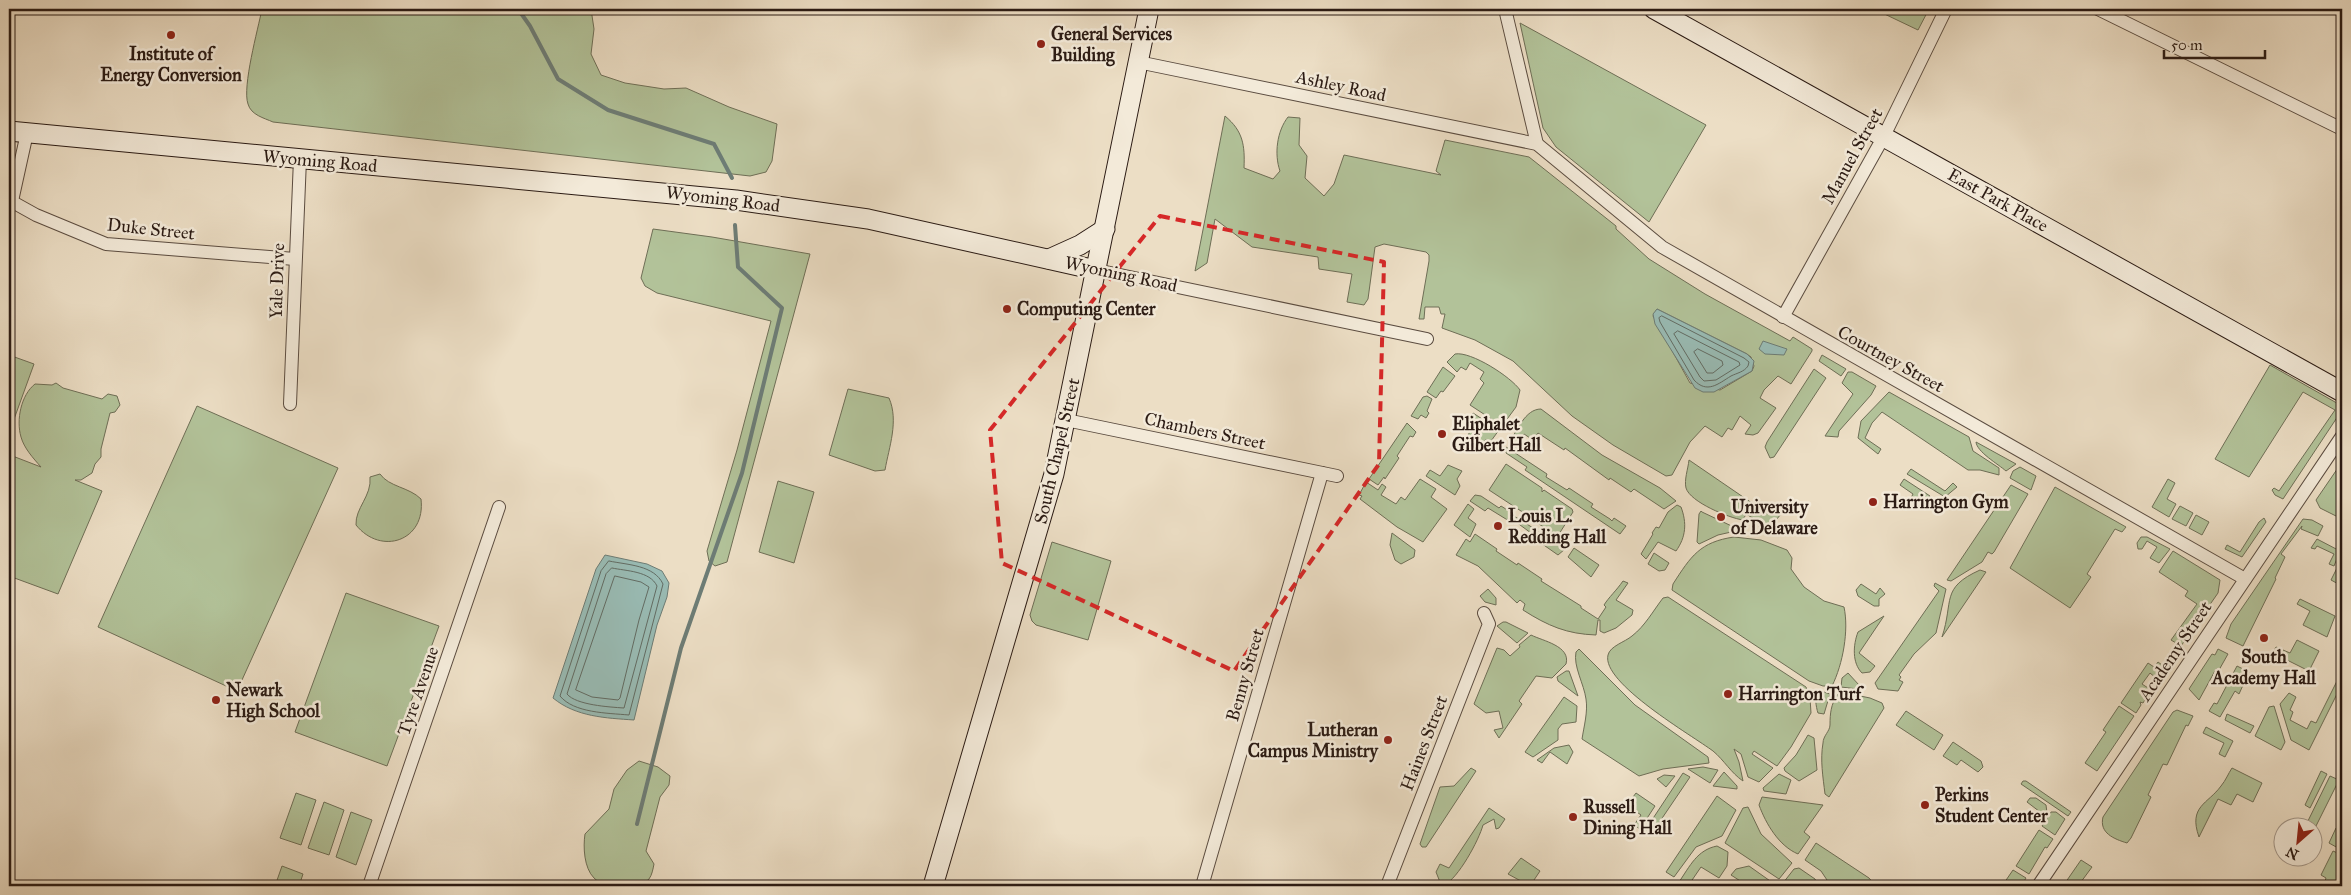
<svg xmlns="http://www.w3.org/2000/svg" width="2351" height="895" viewBox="0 0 2351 895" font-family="'IM FELL Great Primer',serif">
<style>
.green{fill:#b2c299;stroke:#6e6e56;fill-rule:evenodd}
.water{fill:#99bcb5;stroke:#6d7c75}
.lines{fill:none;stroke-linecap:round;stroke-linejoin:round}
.shore{stroke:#626c64;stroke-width:1}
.stream{stroke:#6d7c75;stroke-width:4}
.street-casing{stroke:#5b4c40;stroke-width:14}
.secondary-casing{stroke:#2b1b14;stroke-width:21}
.street{stroke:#f3ead9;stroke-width:12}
.secondary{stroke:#f3ead9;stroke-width:19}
.marked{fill:none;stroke:#d62828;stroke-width:4;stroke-dasharray:10 6;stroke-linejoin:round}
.poi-dot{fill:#8f2418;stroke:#f3ead9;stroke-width:2}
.labels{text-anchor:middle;stroke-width:5;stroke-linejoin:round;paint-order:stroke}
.poi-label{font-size:18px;font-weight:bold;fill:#2b1b14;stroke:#f3ead9;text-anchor:start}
.street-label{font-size:18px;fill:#2b1b14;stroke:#f3ead9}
</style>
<rect width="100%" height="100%" fill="#ecdec5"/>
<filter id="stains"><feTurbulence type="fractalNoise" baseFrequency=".004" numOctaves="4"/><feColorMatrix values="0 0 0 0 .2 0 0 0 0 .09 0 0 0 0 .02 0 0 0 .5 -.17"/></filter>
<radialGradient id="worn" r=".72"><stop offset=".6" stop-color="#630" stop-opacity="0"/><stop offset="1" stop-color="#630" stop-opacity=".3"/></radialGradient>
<g class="green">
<path d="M262,9H591L594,29L591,54L601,75L625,83L664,89L686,88L729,107L777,124L772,161L766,172L750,176L273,122C264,118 251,115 248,104C242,87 258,29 262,9Z"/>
<path d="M1874,9H1929L1918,30Z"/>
<path d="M1520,23L1706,125L1649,222L1556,147L1543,128Z"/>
<path d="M1225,116C1243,131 1245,145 1244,168L1273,179L1280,171C1274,154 1277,131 1288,117L1300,118L1299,145L1307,156L1305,178L1324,196L1334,184L1344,155L1441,175L1436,171L1445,140L1529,157L1616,226V229L1649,259L1705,294L1790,341L1793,337L1812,349V351L1791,384L1778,376L1764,390L1760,398L1776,408L1758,433L1753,435L1745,434L1751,425L1740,416L1732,430L1728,428L1722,437L1705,426L1690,442L1672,475L1666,476L1613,445L1572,416L1513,361L1475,340L1442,328L1445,314H1441L1439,307H1425L1424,319H1419L1429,261V255L1426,252L1384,244L1375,247L1368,299L1364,305L1347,302L1352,274L1319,269L1318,257L1252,247L1215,219L1207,263L1195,271ZM1657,309L1747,354L1751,357L1754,366L1752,371L1720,390L1690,383L1653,316Z"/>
<path d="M653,229L712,237L810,254L727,562L715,566L709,561L707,551L737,450L771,321L657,293L645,286L641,278Z"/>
<path d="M1455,354C1471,351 1511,377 1520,390L1516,407L1502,426L1470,405L1484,383L1480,379L1484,372L1470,363L1466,370L1461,367L1457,372L1447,362Z"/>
<path d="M9,355L34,364L9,433Z"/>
<path d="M1822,355L1846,369L1841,376L1819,361Z"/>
<path d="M2270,365L2342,406V410L2283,499L2275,495L2272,490L2274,488L2279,491L2335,410L2303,392L2249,477L2215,459Z"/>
<path d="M1443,367L1455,376L1443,392L1441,391L1436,398L1427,392Z"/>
<path d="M1814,369L1826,378L1774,457L1770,458L1765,447L1767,442Z"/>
<path d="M1848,372H1852L1876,386L1871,395L1839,431L1838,437L1825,436L1853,394L1842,383Z"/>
<path d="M56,383L63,388L102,399L108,394L117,396L120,405L115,412L110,413L101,449V457L95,464L92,473L81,480H75L102,491L58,594L9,576V458L10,455L41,467C33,458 24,448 21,437C16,420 21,395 35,384L52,385Z"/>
<path d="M848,389L889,398C899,421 889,447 885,470L875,471L829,455Z"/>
<path d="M1889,392L1969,437L1973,451L1999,468V475L1980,470H1968L1882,412L1872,423L1865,438L1881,449L1878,454L1858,438L1861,421Z"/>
<path d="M1427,396L1432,399L1427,411L1429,413L1426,418L1421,415L1418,419L1411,416L1423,397Z"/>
<path d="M197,406L338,468L237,691L98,627Z"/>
<path d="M1541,409L1602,455L1660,488L1676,501L1664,509L1634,489L1631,492L1610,478L1609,480L1565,448L1564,450L1538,433L1533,440L1524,434L1518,443L1525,448L1520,451L1509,443C1517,431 1525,409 1541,409Z"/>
<path d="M1473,413L1499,430L1491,441L1485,440L1480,446L1468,435L1475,424L1469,419Z"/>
<path d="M1407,423L1416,432L1413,437L1410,436L1397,456L1399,458L1385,479L1384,477L1378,485L1369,479Z"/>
<path d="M1976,442L2016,464L2006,471C1998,464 1977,452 1976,442Z"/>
<path d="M1506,447L1547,474L1546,477L1567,490L1569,488L1593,504L1591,507L1610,519L1612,521L1614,518L1626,526L1620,534L1525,470L1527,467L1506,453Z"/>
<path d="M1689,460L1768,514L1774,509L1781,514L1767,531L1759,527L1761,523L1746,514L1743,520C1729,518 1690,502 1686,488C1684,480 1688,469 1689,460Z"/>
<path d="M2342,462V519L2320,508L2316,500Z"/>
<path d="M1506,464L1542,488V492L1544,490L1572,509L1573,512L1559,534L1555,535L1526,515L1527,513H1524L1489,490Z"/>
<path d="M1448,465L1462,471L1457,479L1460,486L1455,495L1426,476L1430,470L1440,476Z"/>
<path d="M2020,467L2036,476L2031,490L2010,478L2013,471Z"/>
<path d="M1911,469L1945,491L1953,483L1957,487L1945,497L1907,474Z"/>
<path d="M380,474C389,487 409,487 421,499C426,541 381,556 356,525C355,508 372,496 370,477Z"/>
<path d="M1420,479L1436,489L1431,497L1447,509L1423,542L1397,527L1360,499L1362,496L1359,495L1366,482L1378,490L1382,484L1386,487L1381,495L1396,504L1401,497L1405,500Z"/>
<path d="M1904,479L1930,496L1929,499L1916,501L1911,498L1913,494L1900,485Z"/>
<path d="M2168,479L2175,483L2167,499L2176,504L2169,517L2152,507Z"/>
<path d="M778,481L814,492L794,563L759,552Z"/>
<path d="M2011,485L2028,494L1994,552L1992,554L1988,552L1982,562L1951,581L1947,580Z"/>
<path d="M2055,487L2126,527L2122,532L2115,529L2087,574L2091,577L2070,608L2010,568Z"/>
<path d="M1475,495L1481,496L1499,508L1501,506L1509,511V513L1538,531L1537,534L1533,531L1531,533L1516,522L1514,524L1488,508L1485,511L1470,501Z"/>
<path d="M1468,504L1474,509L1468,518L1476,524L1470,537L1454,525Z"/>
<path d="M1677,505L1681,507C1687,523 1686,537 1676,551L1658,542L1646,559L1641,554L1653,534L1652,533L1656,527L1659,528L1668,512Z"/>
<path d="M2180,506L2193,513L2186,526L2172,519Z"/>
<path d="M1701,511L1702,512L1740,530L1718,535L1699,544L1697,542L1699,514Z"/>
<path d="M2196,515L2209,522L2202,535L2189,528Z"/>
<path d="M2264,518L2266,522L2242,557L2225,549L2227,545L2240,552L2259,522Z"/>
<path d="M2303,519L2312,520L2323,526L2318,536L2301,529L2302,526L2281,554L2285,557L2275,578L2276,579L2243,646L2226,638L2231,624Z"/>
<path d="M1392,533L1415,550L1414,557L1401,564L1395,560L1390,545Z"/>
<path d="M1475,534L1497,549L1496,551L1517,565L1518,563L1542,579L1541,581L1581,606V608L1598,619L1606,607L1604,605C1609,597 1616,591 1623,581L1628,583L1616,600L1633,610L1632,615L1616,628L1604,633L1600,631V620H1598L1596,635C1567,634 1548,626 1523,610L1525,604L1520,600L1517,603L1478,566L1456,555L1466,539L1470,542Z"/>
<path d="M1543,534L1565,549L1558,555L1538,541Z"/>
<path d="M1734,537L1761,540L1787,550L1792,558L1791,569L1804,587L1824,601L1844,607C1849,630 1843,664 1832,686H1823L1809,681L1672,590L1673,584C1691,556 1700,542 1734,537Z"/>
<path d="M2141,537H2147L2170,549L2159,563L2150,558L2157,547L2147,541L2142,549H2138L2137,543Z"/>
<path d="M2317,539L2340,551L2334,566L2329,564L2334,554L2317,546L2315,549L2311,548Z"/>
<path d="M1052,542L1111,561L1088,640L1036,625L1032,621L1030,615Z"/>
<path d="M1574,548L1599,565L1591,577L1568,557Z"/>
<path d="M2173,551L2220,580L2218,593L2181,646L2171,640L2197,604L2185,596L2188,591L2159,572Z"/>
<path d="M1654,553L1669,563L1665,570L1659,571L1648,564Z"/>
<path d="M2342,558V586L2331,580Z"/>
<path d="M1980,570L1986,572L1942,637C1954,601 1940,588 1980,570Z"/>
<path d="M1935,583L1946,589L1936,633L1914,654L1899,675L1901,677L1899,680L1903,682L1898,691L1878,689L1875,683L1939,591L1934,586Z"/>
<path d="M1861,584L1876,594L1880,588L1885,594L1879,599V606H1874L1858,596L1856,590Z"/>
<path d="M1488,589L1496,598V605L1485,602L1480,596Z"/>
<path d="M346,593L439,626L387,766L295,732Z"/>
<path d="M1668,597L1806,687L1810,698L1811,713L1791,747L1777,766L1754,751L1752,754L1773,768L1759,782L1748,777L1741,754L1734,749L1739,762L1743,781C1731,773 1724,760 1713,751C1693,736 1601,683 1608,655C1610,646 1625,642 1632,636C1645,626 1653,611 1663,598Z"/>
<path d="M2300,599L2335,616L2327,637L2303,625L2310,611L2297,604Z"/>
<path d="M1884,616L1859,653L1875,666L1870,672L1862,673C1852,663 1853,645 1858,632Z"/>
<path d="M1503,622H1506L1528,633L1517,643L1497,626Z"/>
<path d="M1531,635C1543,641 1571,646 1566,664L1552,678L1536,676L1519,701L1522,704L1499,738L1494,730L1503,728L1499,711L1486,713L1474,704L1497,648L1504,650L1510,656L1520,647L1519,645Z"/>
<path d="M2297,640L2319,651L2309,671L2273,653L2276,647L2290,653Z"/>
<path d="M1579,649L1635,705L1708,757L1709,763L1663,769L1639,776L1582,739C1584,726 1588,712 1586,699C1584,684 1573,666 1576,652Z"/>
<path d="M2218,649L2228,654L2219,670L2216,669L2199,700L2189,689L2212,654L2215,655Z"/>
<path d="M2158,662L2166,668L2157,682L2154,681L2156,678L2150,673L2142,684L2148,688L2150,686L2153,687L2143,703L2140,702L2141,705L2136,713L2121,703L2148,663L2154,667Z"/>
<path d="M2237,666L2249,672L2239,694L2235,691L2220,717L2209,711L2214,703L2217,704Z"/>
<path d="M1566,671H1569L1578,696L1558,681L1557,677Z"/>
<path d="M2342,671V684L2309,750L2291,740L2280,704L2289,693L2296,697L2290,710L2293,712L2290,720L2307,729L2311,721L2316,723Z"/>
<path d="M1848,673L1859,685L1858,689L1841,687L1842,678Z"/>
<path d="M1818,690L1830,694L1824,714L1818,713C1816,707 1814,695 1818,690Z"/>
<path d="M1846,693L1870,698L1882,703L1884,708L1829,797L1825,794C1823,777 1820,760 1823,743C1823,736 1830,731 1830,725C1830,713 1831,705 1837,695Z"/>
<path d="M1564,697L1577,706L1576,722L1562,724L1558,729V740L1533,757L1525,752Z"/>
<path d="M2119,706L2134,716L2097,771L2085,763L2106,732L2103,730Z"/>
<path d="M2274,706L2285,742L2281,750L2255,736L2269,707Z"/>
<path d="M2177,710L2193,716L2188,726L2186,725L2167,765L2163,764L2148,795L2151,797L2131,838L2127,843C2114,839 2099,833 2103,817L2173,712Z"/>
<path d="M1906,711L1943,735L1934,750L1896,725Z"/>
<path d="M2227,714L2254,726L2250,733L2225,720Z"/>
<path d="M2206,727L2233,741L2225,757L2219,754L2224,743L2203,733Z"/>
<path d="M1808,735L1814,738L1817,770L1799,781L1785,771L1784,768L1796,755Z"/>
<path d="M1953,742L1981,761L1983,767L1978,772L1961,760L1957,765L1943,756Z"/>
<path d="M1569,745L1573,752L1567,764L1550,752L1542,763L1537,760L1554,748Z"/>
<path d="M639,761L658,767L670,776L669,785L660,797L646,851L654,864C653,869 652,875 649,879C637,891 606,890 594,878C584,868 583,847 585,834L609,809L614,789L627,770Z"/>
<path d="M1703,767L1718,770L1710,783L1688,769Z"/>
<path d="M1471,768L1476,771L1426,847H1422L1420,844L1440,787L1454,786Z"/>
<path d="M2232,768L2262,783L2253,802L2237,794L2231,805L2218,799L2199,837C2188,806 2208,804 2221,786C2226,780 2228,774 2232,768Z"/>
<path d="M2321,771L2327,774L2310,808L2305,805Z"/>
<path d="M1724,772L1737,786V789L1713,786Z"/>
<path d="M1683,773L1690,777L1650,836L1644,832Z"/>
<path d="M1779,774L1791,780L1786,794L1764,791L1763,788Z"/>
<path d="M1664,775L1675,776L1666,787L1657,779Z"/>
<path d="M2330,776L2339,780L2314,830V828L2305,827Z"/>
<path d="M2023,781H2026L2071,812L2068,816L2021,784Z"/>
<path d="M296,793L316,800L301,845L280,838Z"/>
<path d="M1636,793L1655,806L1640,829L1634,825L1641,815L1627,805Z"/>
<path d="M1717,796L1736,810L1722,836L1696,847L1674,877L1666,872Z"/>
<path d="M1762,797L1823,805L1804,832L1810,837L1798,854C1779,846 1766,824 1759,805Z"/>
<path d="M2030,798H2036L2046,805L2047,813L2044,815L2027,802Z"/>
<path d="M324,802L344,810L329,855L308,848Z"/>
<path d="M1748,807L1761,834L1792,863L1779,879L1725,843L1743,808Z"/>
<path d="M1489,808L1505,819L1499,828L1496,829L1494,819L1483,825C1479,840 1458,879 1444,885L1440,882L1436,872L1440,864L1449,868Z"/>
<path d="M351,812L372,820L356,865L336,857Z"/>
<path d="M2051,812H2056L2065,819L2055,835L2042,826Z"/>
<path d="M2336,828L2342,831V838L2338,848L2329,843Z"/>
<path d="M2039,830L2053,839L2047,848L2045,847L2029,874L2016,866Z"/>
<path d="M1816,843L1869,878L1876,886H1831L1821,871L1805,860Z"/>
<path d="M1717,846L1728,852L1727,866L1719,878L1701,867L1688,886L1679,882C1690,866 1697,850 1717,846Z"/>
<path d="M2333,851L2342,855V886L2325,881L2326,878L2321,875Z"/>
<path d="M1521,858L1540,871L1530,886L1508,874Z"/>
<path d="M2081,860L2092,867L2078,886H2063Z"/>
<path d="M282,866L303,874L299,886H275Z"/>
<path d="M1749,866L1773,883L1771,886H1748L1731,875L1736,869Z"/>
<path d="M1799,868L1815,879L1819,886H1788L1783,883L1794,869Z"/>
<path d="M2013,870L2026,878L2021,886H2002Z"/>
</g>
<g class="water">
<path d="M1657,309L1747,354L1754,361L1752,371L1714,392H1703L1695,388L1655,324L1653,314Z"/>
<path d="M1763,341L1787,349L1784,355L1765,354L1759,349Z"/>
<path d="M605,555L647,564L662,571L669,583L667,597L657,625L634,720C606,718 576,717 553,698L596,569Z"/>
</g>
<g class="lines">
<g class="shore">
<path d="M1662,316L1744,358L1749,362L1748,366C1744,372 1737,373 1731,376C1718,384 1707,394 1694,380L1660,322L1659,318Z"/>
<path d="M1678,331L1739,362L1740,365L1716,380L1704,381L1700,377L1674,334Z"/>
<path d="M1698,349L1722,361L1723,365L1713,373H1707L1694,352Z"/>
<path d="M609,561C628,565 654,565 663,584L629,715C607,713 574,713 560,696L601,571Z"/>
<path d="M612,568C626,571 650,571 657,586L624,708C609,707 576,705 567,694L606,574Z"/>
<path d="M615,576L641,582L649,587L639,620L620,698L618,700L592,697L576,690Z"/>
</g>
<g class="stream">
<path d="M518,9L530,26L558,79L608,110L714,144L732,178"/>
<path d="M637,824L681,648L742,473L782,308L738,267L735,225"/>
</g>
<defs>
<g id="street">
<path d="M1505,9L1537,144"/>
<path d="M2098,9L2342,129"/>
<path d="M1138,62L1537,144L1662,247L2245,579"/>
<path d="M9,200L36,215L106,244L295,259"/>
<path d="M12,201L27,133"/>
<path d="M1096,270L1427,339"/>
<path d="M1783,317L1884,136L1946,9"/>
<path d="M290,404L300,159"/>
<path d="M1066,420L1337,476"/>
<path d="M369,886L499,507"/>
<path d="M1202,886L1322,473"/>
<path d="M1387,886L1489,624L1484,613"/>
<path d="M2038,886L2342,436"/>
</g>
<g id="secondary">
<path d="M1654,9L2342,392"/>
<path d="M9,131L736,200L868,219L1096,270"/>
<path d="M1049,259L1080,245L1105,229"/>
<path d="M933,886L1054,474L1149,9"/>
</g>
</defs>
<use href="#street" class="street-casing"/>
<use href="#secondary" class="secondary-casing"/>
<use href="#street" class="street"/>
<use href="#secondary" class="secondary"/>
</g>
<path class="marked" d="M1160,216L1384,262L1379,464L1234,671L1002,563L990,430Z"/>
<g class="poi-dot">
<circle cx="171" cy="35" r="5"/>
<circle cx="1041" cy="44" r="5"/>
<circle cx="1007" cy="309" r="5"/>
<circle cx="1442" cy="434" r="5"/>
<circle cx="1873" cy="502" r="5"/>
<circle cx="1721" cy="517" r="5"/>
<circle cx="1498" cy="526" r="5"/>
<circle cx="2264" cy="638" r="5"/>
<circle cx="1728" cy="694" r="5"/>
<circle cx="216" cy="700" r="5"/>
<circle cx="1388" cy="740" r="5"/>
<circle cx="1925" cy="805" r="5"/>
<circle cx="1573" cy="817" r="5"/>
</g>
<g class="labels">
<g class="poi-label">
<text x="1051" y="40">General Services<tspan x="1051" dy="21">Building</tspan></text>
<text x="171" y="60" text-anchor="middle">Institute of<tspan x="171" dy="21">Energy Conversion</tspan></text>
<text x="1017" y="315">Computing Center</text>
<text x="1452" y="430">Eliphalet<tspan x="1452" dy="21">Gilbert Hall</tspan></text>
<text x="1883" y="508">Harrington Gym</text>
<text x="1731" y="513">University<tspan x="1731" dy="21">of Delaware</tspan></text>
<text x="1508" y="522">Louis L.<tspan x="1508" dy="21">Redding Hall</tspan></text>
<text x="2264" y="663" text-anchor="middle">South<tspan x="2264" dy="21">Academy Hall</tspan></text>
<text x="226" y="696">Newark<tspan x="226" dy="21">High School</tspan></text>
<text x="1738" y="700">Harrington Turf</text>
<text x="1378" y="736" text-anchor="end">Lutheran<tspan x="1378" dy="21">Campus Ministry</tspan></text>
<text x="1935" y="801">Perkins<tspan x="1935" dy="21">Student Center</tspan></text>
<text x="1583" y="813">Russell<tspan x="1583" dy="21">Dining Hall</tspan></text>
</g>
<g class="street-label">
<text transform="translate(1341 86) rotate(12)" y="6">Ashley Road</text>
<text transform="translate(1852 156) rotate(-61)" y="6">Manuel Street</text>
<text transform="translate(320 161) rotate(5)" y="6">Wyoming Road</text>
<text transform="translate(723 199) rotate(7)" y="6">Wyoming Road</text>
<text transform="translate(1998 200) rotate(29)" y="6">East Park Place</text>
<text transform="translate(151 229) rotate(6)" y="6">Duke Street</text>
<text transform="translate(1121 274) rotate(12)" y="6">Wyoming Road</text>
<text transform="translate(277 281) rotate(-88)" y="6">Yale Drive</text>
<text transform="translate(1891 359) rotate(29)" y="6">Courtney Street</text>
<text transform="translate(1205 431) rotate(12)" y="6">Chambers Street</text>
<text transform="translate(1057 451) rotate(-77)" y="6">South Chapel Street</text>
<text transform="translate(2175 651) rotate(-56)" y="6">Academy Street</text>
<text transform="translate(1245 675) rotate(-74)" y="6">Benny Street</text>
<text transform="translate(418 691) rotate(-71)" y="6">Tyre Avenue</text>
<text transform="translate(1424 743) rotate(-69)" y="6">Haines Street</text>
</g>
</g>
<rect width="2351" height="895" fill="none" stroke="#ecdec5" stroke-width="30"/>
<rect x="10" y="10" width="2331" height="875" fill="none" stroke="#2b1b14" stroke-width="2.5"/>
<rect x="15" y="15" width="2321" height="865" fill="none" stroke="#2b1b14"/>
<g transform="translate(2298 842) rotate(207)"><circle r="24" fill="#f3ead9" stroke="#a3978a"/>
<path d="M0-4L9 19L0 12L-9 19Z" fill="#8f2418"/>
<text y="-8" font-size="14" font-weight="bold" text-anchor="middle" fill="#2b1b14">N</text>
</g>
<path d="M2164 50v8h101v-8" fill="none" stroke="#2b1b14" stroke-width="2.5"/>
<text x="2171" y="50" font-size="15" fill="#2b1b14" stroke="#f3ead9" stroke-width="4" paint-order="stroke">50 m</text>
<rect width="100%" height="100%" filter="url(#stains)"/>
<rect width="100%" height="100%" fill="url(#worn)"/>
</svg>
